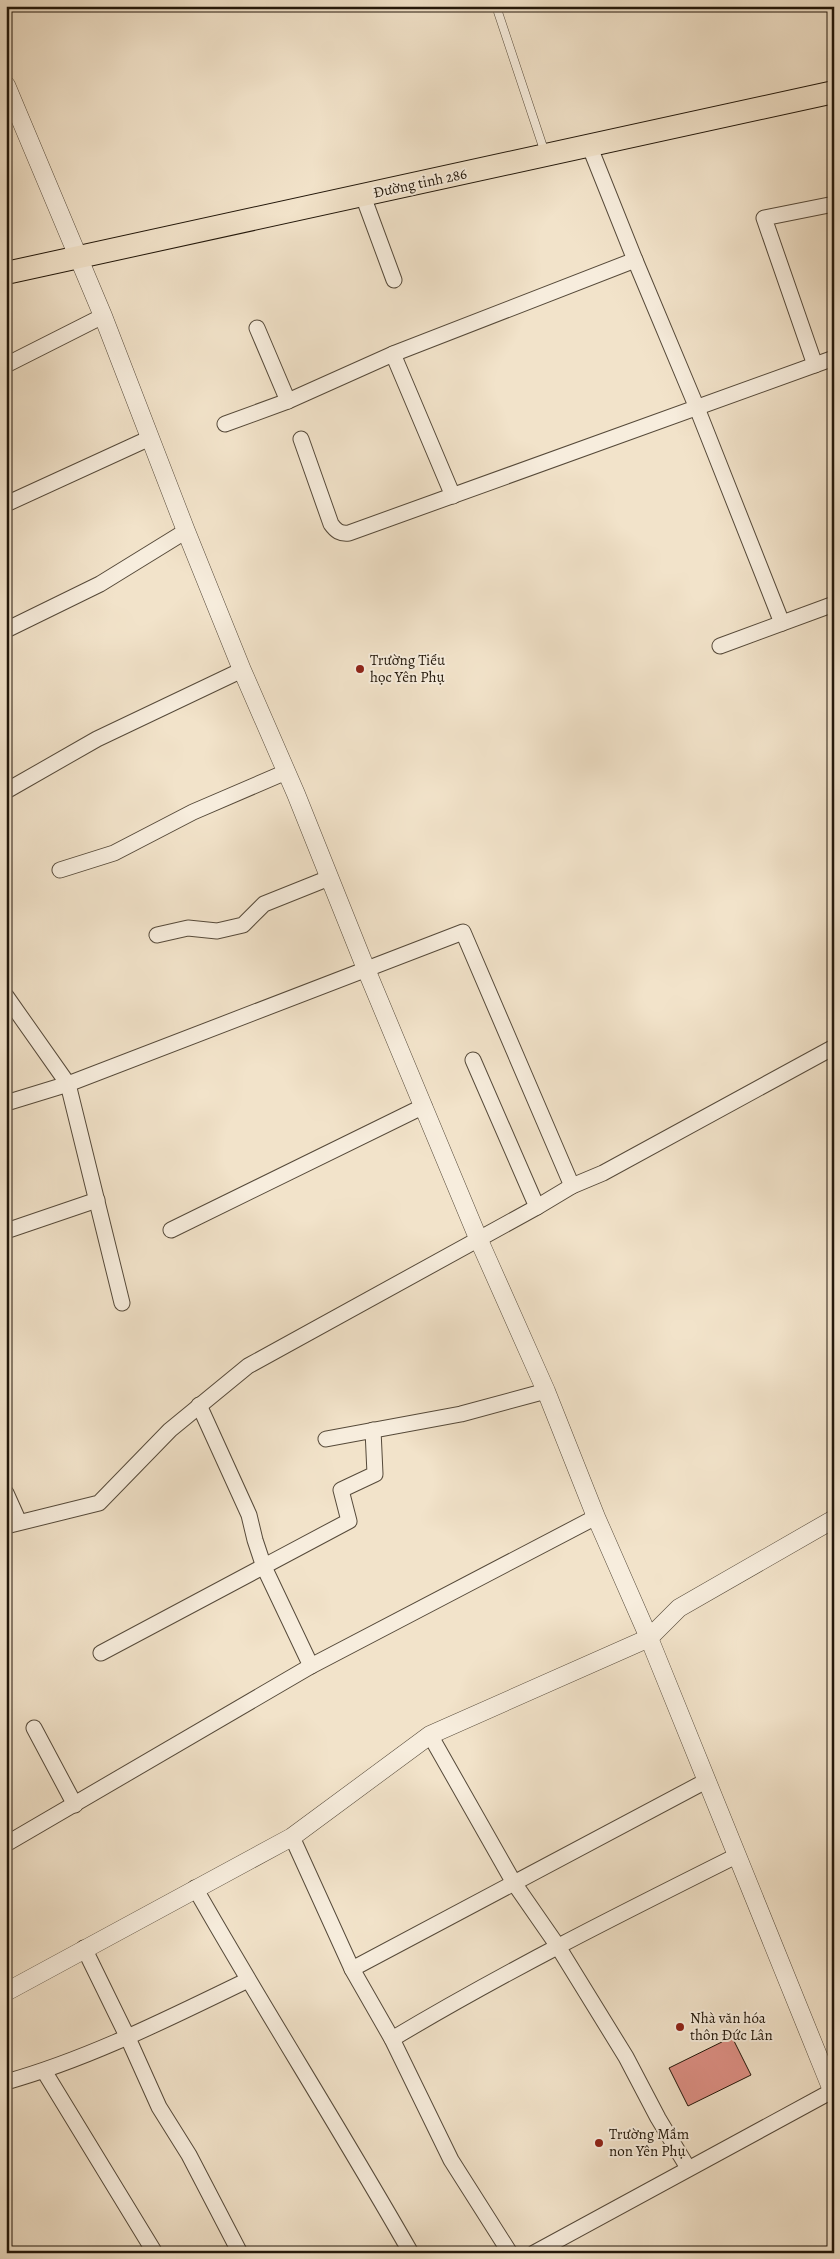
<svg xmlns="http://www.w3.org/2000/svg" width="840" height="2259" viewBox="0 0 840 2259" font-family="Alegreya,serif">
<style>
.building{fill:#dd9085;stroke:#22170a}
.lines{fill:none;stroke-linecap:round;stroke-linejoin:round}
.service-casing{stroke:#564a3a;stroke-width:9}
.minor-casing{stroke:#564a3a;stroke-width:17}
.tertiary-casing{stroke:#564a3a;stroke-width:19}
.primary-casing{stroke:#22170a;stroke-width:24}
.service{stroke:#f7eddd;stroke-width:8}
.minor{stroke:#f7eddd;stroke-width:15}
.tertiary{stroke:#f7eddd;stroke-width:18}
.primary{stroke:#f2e3ca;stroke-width:22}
.poi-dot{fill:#8f2418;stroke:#f7eddd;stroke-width:2}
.labels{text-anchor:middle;stroke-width:4;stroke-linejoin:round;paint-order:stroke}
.street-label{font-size:15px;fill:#22170a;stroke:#f7eddd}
.poi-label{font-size:15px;fill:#22170a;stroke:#f7eddd;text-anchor:start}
</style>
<rect width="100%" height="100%" fill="#f2e3ca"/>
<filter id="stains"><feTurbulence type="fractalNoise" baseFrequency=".004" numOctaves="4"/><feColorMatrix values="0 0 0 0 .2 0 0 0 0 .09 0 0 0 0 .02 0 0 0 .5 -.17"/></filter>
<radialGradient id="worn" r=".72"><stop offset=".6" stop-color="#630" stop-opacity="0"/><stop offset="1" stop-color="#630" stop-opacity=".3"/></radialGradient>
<path class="building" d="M732,2037L751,2075L688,2106L669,2068Z"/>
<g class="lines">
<defs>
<path id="service" d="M498,12L545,153"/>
<g id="minor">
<path d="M589,145L635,260L697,408L782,623"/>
<path d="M363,196L394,280"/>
<path d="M257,328L288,401"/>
<path d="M393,354L453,496"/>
<path d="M6,365L103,316"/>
<path d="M815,365L764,218L834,204"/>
<path d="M225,424L288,401L393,354L635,260"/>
<path d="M301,439L331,524C336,531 340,534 349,533L834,358"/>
<path d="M6,504L150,438"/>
<path d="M6,630L100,584L186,531"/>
<path d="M720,646L834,604"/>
<path d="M6,791L97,739L242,670"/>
<path d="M60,870L114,853L193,812L286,772"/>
<path d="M157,935L188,928L217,931L243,925L264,904L329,878"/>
<path d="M6,996L68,1084L122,1303"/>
<path d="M473,1060L537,1207"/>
<path d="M6,1103L68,1084L463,932L572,1186"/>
<path d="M171,1230L424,1106"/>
<path d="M6,1231L97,1200"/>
<path d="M199,1405L249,1515L255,1540L264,1567L311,1666"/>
<path d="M326,1439L461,1414L546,1391"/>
<path d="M6,1493L19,1522"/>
<path d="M6,1526L99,1503L170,1430L248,1366L537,1207L572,1186L603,1173L834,1047"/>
<path d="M101,1653L349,1521L341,1490L375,1474L373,1430"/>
<path d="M34,1728L75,1805"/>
<path d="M430,1735L514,1883L557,1945L626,2057L658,2118L688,2168"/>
<path d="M292,1837L352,1969L392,2039L451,2160L510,2253"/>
<path d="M6,1844L311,1666L596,1517"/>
<path d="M195,1888C265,2011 341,2130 411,2253"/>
<path d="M84,1948L128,2038L159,2107L189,2155L240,2253"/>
<path d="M352,1969L706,1781"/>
<path d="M392,2039C504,1972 620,1914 736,1856"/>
<path d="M44,2071L155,2253"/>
<path d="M6,2082C91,2058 169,2018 248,1980"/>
<path d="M534,2253L832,2091"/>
</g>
<g id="tertiary">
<path d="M6,85L103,316L186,531L242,670L296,794L366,969L478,1238L546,1391L596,1517L649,1638L834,2095"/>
<path d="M6,1992L292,1837L430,1735L649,1638L679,1608L834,1519"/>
</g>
<path id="primary" d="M6,273L834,92"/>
</defs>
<use href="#service" class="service-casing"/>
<use href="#minor" class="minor-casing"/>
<use href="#tertiary" class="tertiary-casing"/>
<use href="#primary" class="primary-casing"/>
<use href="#service" class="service"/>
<use href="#minor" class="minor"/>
<use href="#tertiary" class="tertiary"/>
<use href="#primary" class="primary"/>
</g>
<g class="poi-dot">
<circle cx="360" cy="669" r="5"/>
<circle cx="680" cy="2027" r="5"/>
<circle cx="599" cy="2143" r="5"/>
</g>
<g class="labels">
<g class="street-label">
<text transform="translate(420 183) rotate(-12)" y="5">Đường tỉnh 286</text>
</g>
<g class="poi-label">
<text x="370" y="665">Trường Tiểu<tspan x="370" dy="17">học Yên Phụ</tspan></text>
<text x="690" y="2023">Nhà văn hóa<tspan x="690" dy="17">thôn Đức Lân</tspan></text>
<text x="609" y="2139">Trường Mầm<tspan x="609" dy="17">non Yên Phụ</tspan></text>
</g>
</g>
<rect width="840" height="2259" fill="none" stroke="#f2e3ca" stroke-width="25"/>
<rect x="8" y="8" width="825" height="2244" fill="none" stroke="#22170a" stroke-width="2.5"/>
<rect x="12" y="12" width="815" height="2234" fill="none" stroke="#22170a"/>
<rect width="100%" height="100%" filter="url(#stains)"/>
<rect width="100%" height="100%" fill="url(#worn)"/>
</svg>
